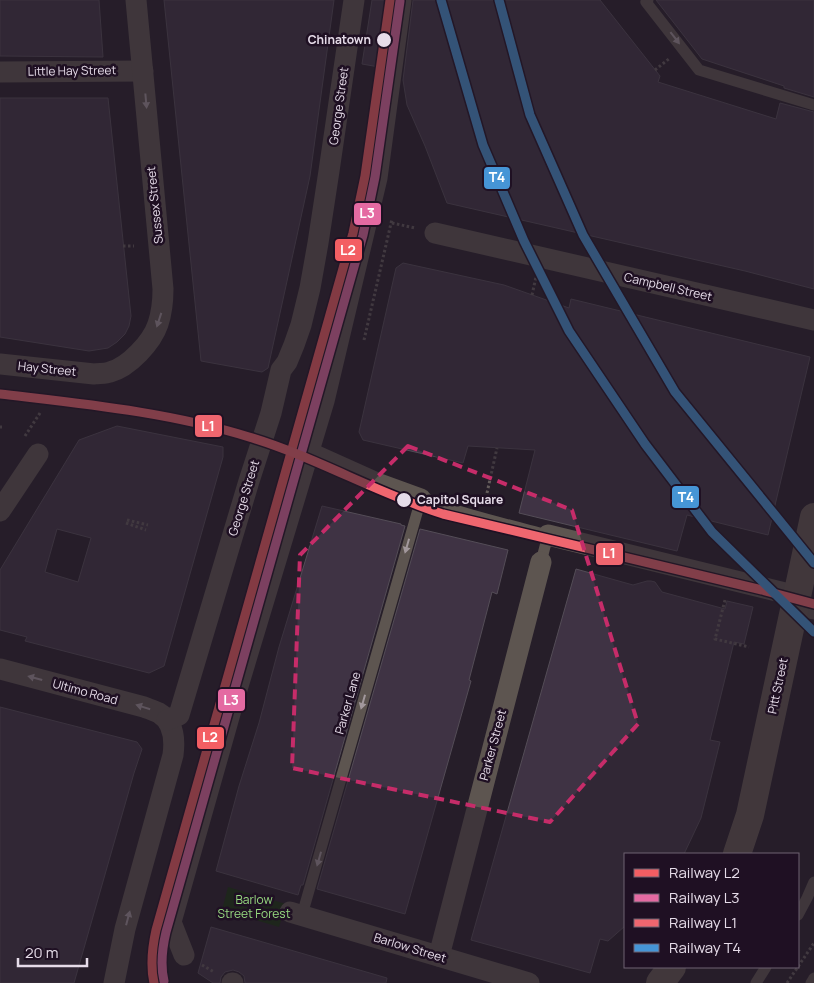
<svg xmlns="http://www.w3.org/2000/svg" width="814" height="983" viewBox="0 0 814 983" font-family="Manrope,sans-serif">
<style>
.green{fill:#16310c}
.building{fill:#3f3344;stroke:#544d57;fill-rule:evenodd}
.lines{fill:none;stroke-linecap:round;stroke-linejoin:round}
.path{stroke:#635c5b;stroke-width:3;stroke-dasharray:2.5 2.5;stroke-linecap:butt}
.lane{stroke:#5d5550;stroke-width:11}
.street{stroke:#5d5550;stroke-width:21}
.secondary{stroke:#625851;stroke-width:28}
.rail-1-casing{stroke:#1f1023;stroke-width:12}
.rail-2-casing{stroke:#1f1023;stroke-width:12}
.rail-3-casing{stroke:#1f1023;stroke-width:12}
.rail-4-casing{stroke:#1f1023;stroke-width:12}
.rail-1{stroke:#f35e63;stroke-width:9}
.rail-2{stroke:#e46aa2;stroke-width:9}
.rail-3{stroke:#ef666f;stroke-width:9}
.rail-4{stroke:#4695d6;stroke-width:9}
.oneway{fill:#a2989c}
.marked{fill:none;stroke:#c62c69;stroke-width:4;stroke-dasharray:10 6;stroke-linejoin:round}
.stop-dot{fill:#e6dce9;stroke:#1f1023;stroke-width:2}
.labels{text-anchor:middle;stroke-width:5;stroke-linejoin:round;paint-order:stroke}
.stop-label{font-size:12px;font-weight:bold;fill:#e6dce9;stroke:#1f1023;text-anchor:end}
.street-label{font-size:12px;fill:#e6dce9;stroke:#1f1023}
.park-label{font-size:12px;fill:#97da80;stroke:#1f1023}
.line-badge{stroke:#1f1023;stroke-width:2}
.badge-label{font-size:14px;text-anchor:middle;font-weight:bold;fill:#fff}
</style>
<rect width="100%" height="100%" fill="#261e29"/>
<path class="green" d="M228,887L286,904L279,927L222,910Z"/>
<g class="building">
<path d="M0,0H99L103,57L0,56Z"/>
<path d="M164,0H334L310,176L268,368L262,372L201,361Z"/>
<path d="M372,0H388L379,67L362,64Z"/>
<path d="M413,0H600L660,76L658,82L776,119L780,103L814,112V289L745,271L447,203L425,146L407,105L403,80Z"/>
<path d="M656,0H814V97L784,88V86L702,59Z"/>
<path d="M0,98H108L131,316L129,326L125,334L117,342L108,348L89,351L0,337Z"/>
<path d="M403,263L504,285L569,308L571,299L810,357L768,535L687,515L677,551L519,513L535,450L468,446L463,463L363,440L359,432L396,268Z"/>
<path d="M117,426L223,447V457L164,666L149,673L25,641L27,637L0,630V570L79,440ZM57,529L91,538L78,582L45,572Z"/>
<path d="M322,506L401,524V525L405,526L303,885H301L298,895L216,871L239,786L259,723L279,647Z"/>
<path d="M420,529L508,550L497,594L492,592L469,680L471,681L405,914L317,889Z"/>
<path d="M576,569L633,585L647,581H651L655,582L662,592L725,609L727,601L753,607L744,644L734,642L710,740L720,742L701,818L684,854H625V926L608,941L600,939L590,973L471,940Z"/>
<path d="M0,707L137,742L142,749L134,773L74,983H0Z"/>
<path d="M211,927L387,978L386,983H245L244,976L239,972L233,970L225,972L221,977L220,983H213L198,973Z"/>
</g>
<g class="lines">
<g class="path">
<path d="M655,70L670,58"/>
<path d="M392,223L415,228"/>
<path d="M123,246H134"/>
<path d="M532,295L536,277"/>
<path d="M364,340L392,219"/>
<path d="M0,427H2"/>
<path d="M25,436L40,413"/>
<path d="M487,493L497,448"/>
<path d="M127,520L148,525"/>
<path d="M126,523L146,530"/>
<path d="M725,600L715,639L749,647"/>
<path d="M202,965L214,972"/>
<path d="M787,983L814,943"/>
</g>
<g class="lane">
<path d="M648,0L646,2L699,70L814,105"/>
<path d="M302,915L421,499C462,514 505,524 548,535L541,562"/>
<path d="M798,915L807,898L814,882"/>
<path d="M756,983L766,967"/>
<path d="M811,983L814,978"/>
</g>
<g class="street">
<path d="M0,72L143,71"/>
<path d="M435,233L814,320"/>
<path d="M0,364L94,374C99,373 105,374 110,372C129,367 152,342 158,324C162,312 163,301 163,289L136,0"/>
<path d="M308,452L377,483L421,499"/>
<path d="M0,511L38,454"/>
<path d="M548,535L797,596"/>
<path d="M795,606L814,609"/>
<path d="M0,669L144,707C149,709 155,711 159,713C174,722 175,740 173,755L125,929L114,983"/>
<path d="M167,720L179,715L249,481L271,413L281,370L287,362L294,345L301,325L310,288L318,243L329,171L354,0"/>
<path d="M290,912L529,983"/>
<path d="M184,955L171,922L235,696L324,401L377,178L401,0"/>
<path d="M439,956L541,562"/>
<path d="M232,983H233"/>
</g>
<g class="secondary">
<path d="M737,854L750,815L814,517"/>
<path d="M660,983L672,967"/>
</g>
<defs>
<path id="rail-1" d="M154,983C150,965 152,948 156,930L353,233L365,176L390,0"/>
<path id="rail-2" d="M164,981C160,964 162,949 166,932L363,235L375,177L400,1"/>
<path id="rail-3" d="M0,394C84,404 168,412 249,437C316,457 376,493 443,514L762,590L814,604"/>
<g id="rail-4">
<path d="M441,0L483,145L524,241L569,331L645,444L712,532L814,632"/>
<path d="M499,0L530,115L583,235L675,392L814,563"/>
</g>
</defs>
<use href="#rail-1" class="rail-1-casing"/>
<use href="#rail-2" class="rail-2-casing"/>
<use href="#rail-3" class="rail-3-casing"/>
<use href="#rail-4" class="rail-4-casing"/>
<use href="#rail-1" class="rail-1"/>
<use href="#rail-2" class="rail-2"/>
<use href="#rail-3" class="rail-3"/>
<use href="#rail-4" class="rail-4"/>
</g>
<defs><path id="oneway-solid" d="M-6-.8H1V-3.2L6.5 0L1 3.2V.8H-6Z" transform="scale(1.25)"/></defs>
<g class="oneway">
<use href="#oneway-solid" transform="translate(675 38) rotate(52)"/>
<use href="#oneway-solid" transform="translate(146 101) rotate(85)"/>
<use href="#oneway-solid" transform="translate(159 320) rotate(108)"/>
<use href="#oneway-solid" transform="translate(407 546) rotate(106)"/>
<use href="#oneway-solid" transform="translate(35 678) rotate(-165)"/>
<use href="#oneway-solid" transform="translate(363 702) rotate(106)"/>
<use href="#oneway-solid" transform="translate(143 707) rotate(-163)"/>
<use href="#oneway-solid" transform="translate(319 859) rotate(106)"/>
<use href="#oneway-solid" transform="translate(128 918) rotate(-75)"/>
</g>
<path d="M0 0H814V983H0ZM408,446L572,510L638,724L550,822L292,768L300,555Z" fill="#261e29" fill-opacity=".55" fill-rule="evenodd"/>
<path class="marked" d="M408,446L572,510L638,724L550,822L292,768L300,555Z"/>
<g class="stop-dot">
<circle cx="384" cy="40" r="8"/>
<circle cx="404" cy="500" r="8"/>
</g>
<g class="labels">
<g class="stop-label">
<text x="371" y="44">Chinatown</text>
<text x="417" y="504" text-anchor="start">Capitol Square</text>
</g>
<g class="street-label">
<text transform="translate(72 71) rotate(-1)" y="4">Little Hay Street</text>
<text transform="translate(339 106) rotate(-82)" y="4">George Street</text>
<text transform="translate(155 205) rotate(-96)" y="4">Sussex Street</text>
<text transform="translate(668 287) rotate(13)" y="4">Campbell Street</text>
<text transform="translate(47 369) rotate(6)" y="4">Hay Street</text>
<text transform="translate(244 498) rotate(-73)" y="4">George Street</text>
<text transform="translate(778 686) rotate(-78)" y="4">Pitt Street</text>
<text transform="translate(85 692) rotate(15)" y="4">Ultimo Road</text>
<text transform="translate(348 703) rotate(-74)" y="4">Parker Lane</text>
<text transform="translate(493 745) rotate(-75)" y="4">Parker Street</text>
<text transform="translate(410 948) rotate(17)" y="4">Barlow Street</text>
</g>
<g class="park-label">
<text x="254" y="904">Barlow<tspan x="254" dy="14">Street Forest</tspan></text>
</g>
</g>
<g class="line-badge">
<rect x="483" y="166" width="28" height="24" rx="5" fill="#4695d6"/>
<rect x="353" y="202" width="29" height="24" rx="5" fill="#e46aa2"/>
<rect x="334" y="238" width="29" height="24" rx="5" fill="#f35e63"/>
<rect x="194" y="414" width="29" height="24" rx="5" fill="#ef666f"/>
<rect x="671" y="485" width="29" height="24" rx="5" fill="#4695d6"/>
<rect x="595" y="542" width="29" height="24" rx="5" fill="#ef666f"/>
<rect x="217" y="688" width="29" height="24" rx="5" fill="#e46aa2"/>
<rect x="196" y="726" width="29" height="24" rx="5" fill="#f35e63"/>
</g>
<g class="badge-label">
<text x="497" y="182">T4</text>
<text x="367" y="218">L3</text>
<text x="348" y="255">L2</text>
<text x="208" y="431">L1</text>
<text x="686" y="502">T4</text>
<text x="609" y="558">L1</text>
<text x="231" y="705">L3</text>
<text x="210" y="742">L2</text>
</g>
<rect x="624" y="853" width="175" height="115" fill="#1f1023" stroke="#6f6272"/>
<rect x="634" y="869" width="25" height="8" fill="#f35e63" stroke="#6f6272"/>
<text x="669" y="878" font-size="15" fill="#e6dce9">Railway L2</text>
<rect x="634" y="894" width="25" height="8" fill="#e46aa2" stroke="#6f6272"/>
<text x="669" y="903" font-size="15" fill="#e6dce9">Railway L3</text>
<rect x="634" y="919" width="25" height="8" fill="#ef666f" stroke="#6f6272"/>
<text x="669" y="928" font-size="15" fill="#e6dce9">Railway L1</text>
<rect x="634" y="944" width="25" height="8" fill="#4695d6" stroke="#6f6272"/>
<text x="669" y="953" font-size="15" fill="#e6dce9">Railway T4</text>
<path d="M18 958v8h69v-8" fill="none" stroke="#e6dce9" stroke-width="2.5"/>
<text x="25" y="958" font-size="15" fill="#e6dce9" stroke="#1f1023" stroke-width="4" paint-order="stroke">20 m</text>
</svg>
